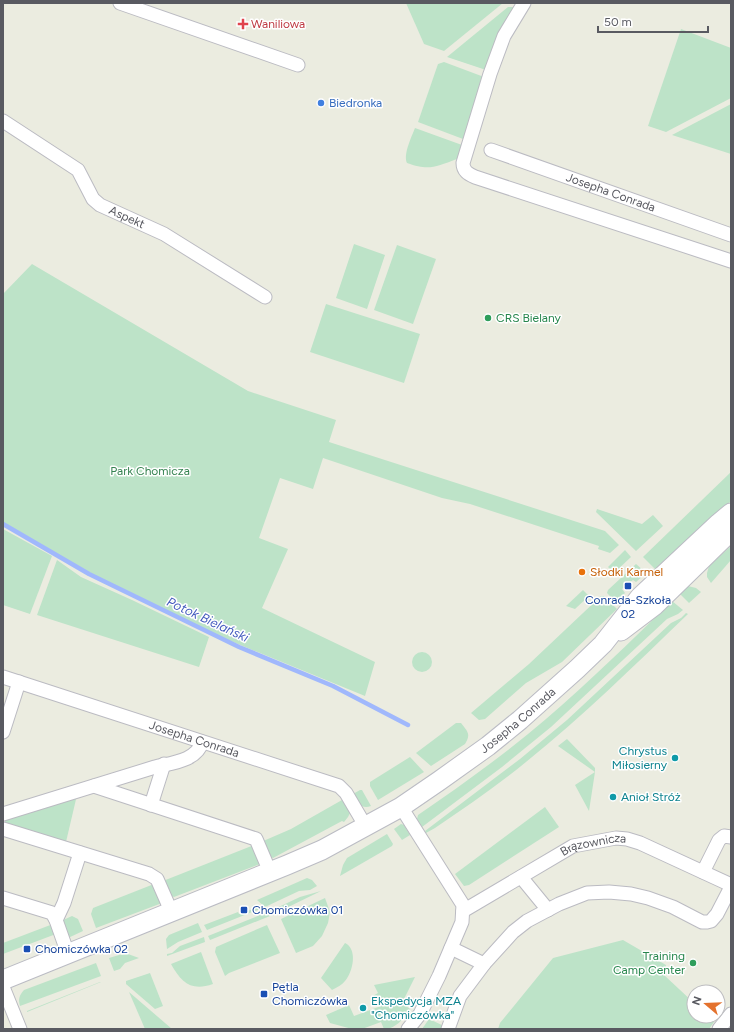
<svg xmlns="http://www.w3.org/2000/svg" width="734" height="1032" viewBox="0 0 734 1032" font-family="Figtree,sans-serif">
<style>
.green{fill:#bde3c8}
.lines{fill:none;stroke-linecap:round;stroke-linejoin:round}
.stream{stroke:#a0b8fc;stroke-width:4.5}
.street-casing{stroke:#bbbbc2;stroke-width:15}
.secondary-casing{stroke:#bbbcc4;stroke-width:21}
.street{stroke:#fff;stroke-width:13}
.secondary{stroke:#fff;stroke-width:19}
.health-dot{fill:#e0444e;stroke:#fff;stroke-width:1.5}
.shop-dot{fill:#3f7fe0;stroke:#fff;stroke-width:1.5}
.leisure-dot{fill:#2e9e5b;stroke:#fff;stroke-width:1.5}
.food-dot{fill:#e8710a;stroke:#fff;stroke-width:1.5}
.transit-dot{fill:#1a4fb4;stroke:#fff;stroke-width:1.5}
.culture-dot{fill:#0f9aa8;stroke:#fff;stroke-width:1.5}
.labels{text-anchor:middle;stroke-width:3;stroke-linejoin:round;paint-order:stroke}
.health-label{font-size:12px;fill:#be3a42;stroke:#fff;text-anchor:start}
.shop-label{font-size:12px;fill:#366cbe;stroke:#fff;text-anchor:start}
.street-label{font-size:12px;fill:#595a61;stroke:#fff}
.leisure-label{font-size:12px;fill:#27864d;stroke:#fff;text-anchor:start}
.park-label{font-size:12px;fill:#368351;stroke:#fff}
.food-label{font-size:12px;fill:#c56008;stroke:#fff;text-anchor:start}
.transit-label{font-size:12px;fill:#164399;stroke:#fff;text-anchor:start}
.culture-label{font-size:12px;fill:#0d838f;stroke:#fff;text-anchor:start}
.water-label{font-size:13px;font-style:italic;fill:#445bbe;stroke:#fff}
</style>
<rect width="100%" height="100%" fill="#ebece0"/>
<g class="green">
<path d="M406,3H503L444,51L424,44Z"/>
<path d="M508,7H514L486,70L447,57Z"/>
<path d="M681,29L731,48V98L666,132L648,126Z"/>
<path d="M444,62L484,77L463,139L418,122L438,64Z"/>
<path d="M731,104V154L672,135Z"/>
<path d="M415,128L462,145L457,159C435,167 429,171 407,163C403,154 412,136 415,128Z"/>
<path d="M354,244L385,255L367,309L336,298Z"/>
<path d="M397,245L436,259L413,324L374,310Z"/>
<path d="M32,264L248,391L336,420L329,442L605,531L619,545L610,553L598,549L599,546L470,504L442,498L323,458L313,489L280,478L259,538L288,549L262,608L375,662L365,696L216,635L103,581L3,522V294Z"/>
<path d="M326,304L420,334L404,383L310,352Z"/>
<path d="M731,472V501L657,571L643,557Z"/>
<path d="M597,509L642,524L653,515L663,526L636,551L596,512Z"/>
<path d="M3,529L52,556L30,614L3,605Z"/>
<path d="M731,546V560L711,583L707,577V573L709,566Z"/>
<path d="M625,550L631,557L614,573L608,567Z"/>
<path d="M57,560L81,577L132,600L209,637L199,667L37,615Z"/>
<path d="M636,564L644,571V575L636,582L633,580L622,589L625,593L617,600H614L607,593L608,590Z"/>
<path d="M688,586L696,588L701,592L689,603L680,594Z"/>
<path d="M583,590L589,596L575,609L566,606Z"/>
<path d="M601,596H604L617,609L562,662L526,683L485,719L479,720L471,713L529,664Z"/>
<path d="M672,601L683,610L678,614L667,619L551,727L502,767L422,827L417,819L418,815C462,785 505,754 546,719C590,681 631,641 672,601Z"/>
<path d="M686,613L688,614C635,665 583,716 526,762C497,786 466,807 435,828L426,833L425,831L520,759L567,720L671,623L681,618Z"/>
<circle cx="422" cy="662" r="10"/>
<path d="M456,723H461C468,732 471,734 465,744L431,766L416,753Z"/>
<path d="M567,739L595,768V772L589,811L575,785L595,772L558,746Z"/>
<path d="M410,757L424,772L378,800L370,786V782Z"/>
<path d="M360,790H362L371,806C361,810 358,802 353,794Z"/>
<path d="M77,795L66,842L5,823V819Z"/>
<path d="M342,800L350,813L348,817L344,822L342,821L273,858L266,855L261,842L291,829Z"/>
<path d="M545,807L559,827L469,885L464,886L455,874Z"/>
<path d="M401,824L404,825L410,835L402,840L394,829Z"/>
<path d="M387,834L393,844L392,846L340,876L343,865L347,858Z"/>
<path d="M254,845L260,864L174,897L168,894L163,881Z"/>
<path d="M307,878L312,880L317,886L310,890L299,891L265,907L257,900Z"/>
<path d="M154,884L162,903L96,928L91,914L93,908Z"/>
<path d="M321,891L274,914L270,911L300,897Z"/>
<path d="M325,898L330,912L328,923L322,936L313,946L296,953L281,919Z"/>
<path d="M255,905L260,909L207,930L204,925L238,912L239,914L253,909L252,906Z"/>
<path d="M265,913L270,916L210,940L208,936Z"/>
<path d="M72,916L78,919L83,931L68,938L61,921Z"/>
<path d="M198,923L202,932L178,942L167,949L166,939L169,935Z"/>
<path d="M53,924L56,934L3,954V943Z"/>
<path d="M267,925L280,953L229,973L225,976L215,952L216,947Z"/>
<path d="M204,937L205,942L167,956V954L172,953L180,946Z"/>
<path d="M623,940L666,965L664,975L694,1003V1016H708L714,1022L709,1029H498L500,1023L553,958Z"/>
<path d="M345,943C358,949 353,972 345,981C342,985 337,987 332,990L321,978Z"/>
<path d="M201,952L213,984C191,992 181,982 171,964Z"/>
<path d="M128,954L139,958L125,963L120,969L114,971L109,958L119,955Z"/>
<path d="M96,963L101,976L20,1006C18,999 19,996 24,990Z"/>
<path d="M150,973L163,1006L155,1009L126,984V981Z"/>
<path d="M415,977L402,1003L410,1009C404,1018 396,1029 384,1029L381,1022L362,1029H352L330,1023L326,1015L349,1005L354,1016L381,1006V1005L377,1006L375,999L372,1000L371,997L378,993L374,985Z"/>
<path d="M100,982H101L27,1012V1011Z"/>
<path d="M129,992L172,1029H145Z"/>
<path d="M429,1019L444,1026L443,1029H422Z"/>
</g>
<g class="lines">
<path class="stream" d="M3,524L89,574L239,647L333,686L408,725"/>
<defs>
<g id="street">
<path d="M120,3L298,65"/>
<path d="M524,3L504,36L490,74L463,163C463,171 468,174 475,177L731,261"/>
<path id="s1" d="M3,121L78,170L93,199L100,205L164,234L265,297"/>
<path id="s2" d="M491,150L731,235"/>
<path id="s3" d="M3,677L339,786L346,793L366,827"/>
<path d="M3,732L19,682"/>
<path d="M94,786L256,839L270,872"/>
<path d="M151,805L164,764"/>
<path d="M401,807L463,905L462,922L439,976L420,1014L408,1029"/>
<path d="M3,814L155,767C171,763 197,761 202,742"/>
<path d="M3,829L149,874L157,879L171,911"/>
<path d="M703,872L719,840L724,836L731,837"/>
<path d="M521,877L548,910"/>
<path d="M3,898L52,913L56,920L68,954"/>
<path id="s4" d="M463,911L573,846L616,838L627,839L640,843L731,885"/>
<path d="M56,920L64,903L80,853"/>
<path d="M484,964L513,932L527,921L559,904L587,893L609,892L631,894L648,898L673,907L702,922H707L711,921L717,914L731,887"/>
<path d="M3,987L20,1029"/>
<path d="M448,1029L460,996L484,964L451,948"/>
<path d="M719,1029L731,1014"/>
</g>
<g id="secondary">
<path d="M621,631L654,606L731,531"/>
<path id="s5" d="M3,980L287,865L322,850L401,807L439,781L488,746L520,720L577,669L603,644L640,597L719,523L731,513"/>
</g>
</defs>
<use href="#street" class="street-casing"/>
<use href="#secondary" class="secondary-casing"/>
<use href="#street" class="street"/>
<use href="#secondary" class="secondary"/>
</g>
<path class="health-dot" d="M241 18h4v4h4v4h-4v4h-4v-4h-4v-4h4z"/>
<circle class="shop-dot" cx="321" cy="103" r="4"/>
<g class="leisure-dot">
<circle cx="488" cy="318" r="4"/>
<circle cx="693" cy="963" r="4"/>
</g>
<circle class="food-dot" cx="582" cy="572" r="4"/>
<g class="transit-dot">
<rect x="624" y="582" width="8" height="8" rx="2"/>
<rect x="240" y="906" width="8" height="8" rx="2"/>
<rect x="23" y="945" width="8" height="8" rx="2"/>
<rect x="260" y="990" width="8" height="8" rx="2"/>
</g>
<g class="culture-dot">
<circle cx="675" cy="758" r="4"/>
<circle cx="613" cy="797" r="4"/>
<circle cx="363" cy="1008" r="4"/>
</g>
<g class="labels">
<g class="health-label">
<text x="251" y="28">Waniliowa</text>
</g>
<g class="shop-label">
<text x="329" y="107">Biedronka</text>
</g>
<g class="street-label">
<text dy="4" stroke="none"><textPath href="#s2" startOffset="127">Josepha Conrada</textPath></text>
<text dy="4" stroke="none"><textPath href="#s1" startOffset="161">Aspekt</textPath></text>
<text dy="4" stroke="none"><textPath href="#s5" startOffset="580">Josepha Conrada</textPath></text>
<text dy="4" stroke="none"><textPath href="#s3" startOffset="201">Josepha Conrada</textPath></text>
<text dy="4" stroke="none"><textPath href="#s4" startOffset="148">Brązownicza</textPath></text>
</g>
<g class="leisure-label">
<text x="496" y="322">CRS Bielany</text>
<text x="685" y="960" text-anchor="end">Training<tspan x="685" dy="14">Camp Center</tspan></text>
</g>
<g class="park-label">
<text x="150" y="475">Park Chomicza</text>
</g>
<g class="food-label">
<text x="590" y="576">Słodki Karmel</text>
</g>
<g class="transit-label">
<text x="628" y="604" text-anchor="middle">Conrada-Szkoła<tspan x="628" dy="14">02</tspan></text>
<text x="252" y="914">Chomiczówka 01</text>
<text x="35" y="953">Chomiczówka 02</text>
<text x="272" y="991">Pętla<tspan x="272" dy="14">Chomiczówka</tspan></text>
</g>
<g class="culture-label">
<text x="667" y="755" text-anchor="end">Chrystus<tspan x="667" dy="14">Miłosierny</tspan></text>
<text x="621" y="801">Anioł Stróż</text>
<text x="371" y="1005">Ekspedycja MZA<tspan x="371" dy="14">"Chomiczówka"</tspan></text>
</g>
<g class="water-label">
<text transform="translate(208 619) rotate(25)" y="5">Potok Bielański</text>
</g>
</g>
<rect width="734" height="1032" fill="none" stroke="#595a61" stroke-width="8"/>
<g transform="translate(706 1004) rotate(289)"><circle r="19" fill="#ffffff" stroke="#bdbdc0"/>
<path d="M0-3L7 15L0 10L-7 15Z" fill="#e4722e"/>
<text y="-6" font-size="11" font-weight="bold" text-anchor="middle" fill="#595a61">N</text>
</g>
<path d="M598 26v6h110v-6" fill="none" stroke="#595a61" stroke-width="2"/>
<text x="604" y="26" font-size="12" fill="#595a61" stroke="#ffffff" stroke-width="3" paint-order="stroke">50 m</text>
</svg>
